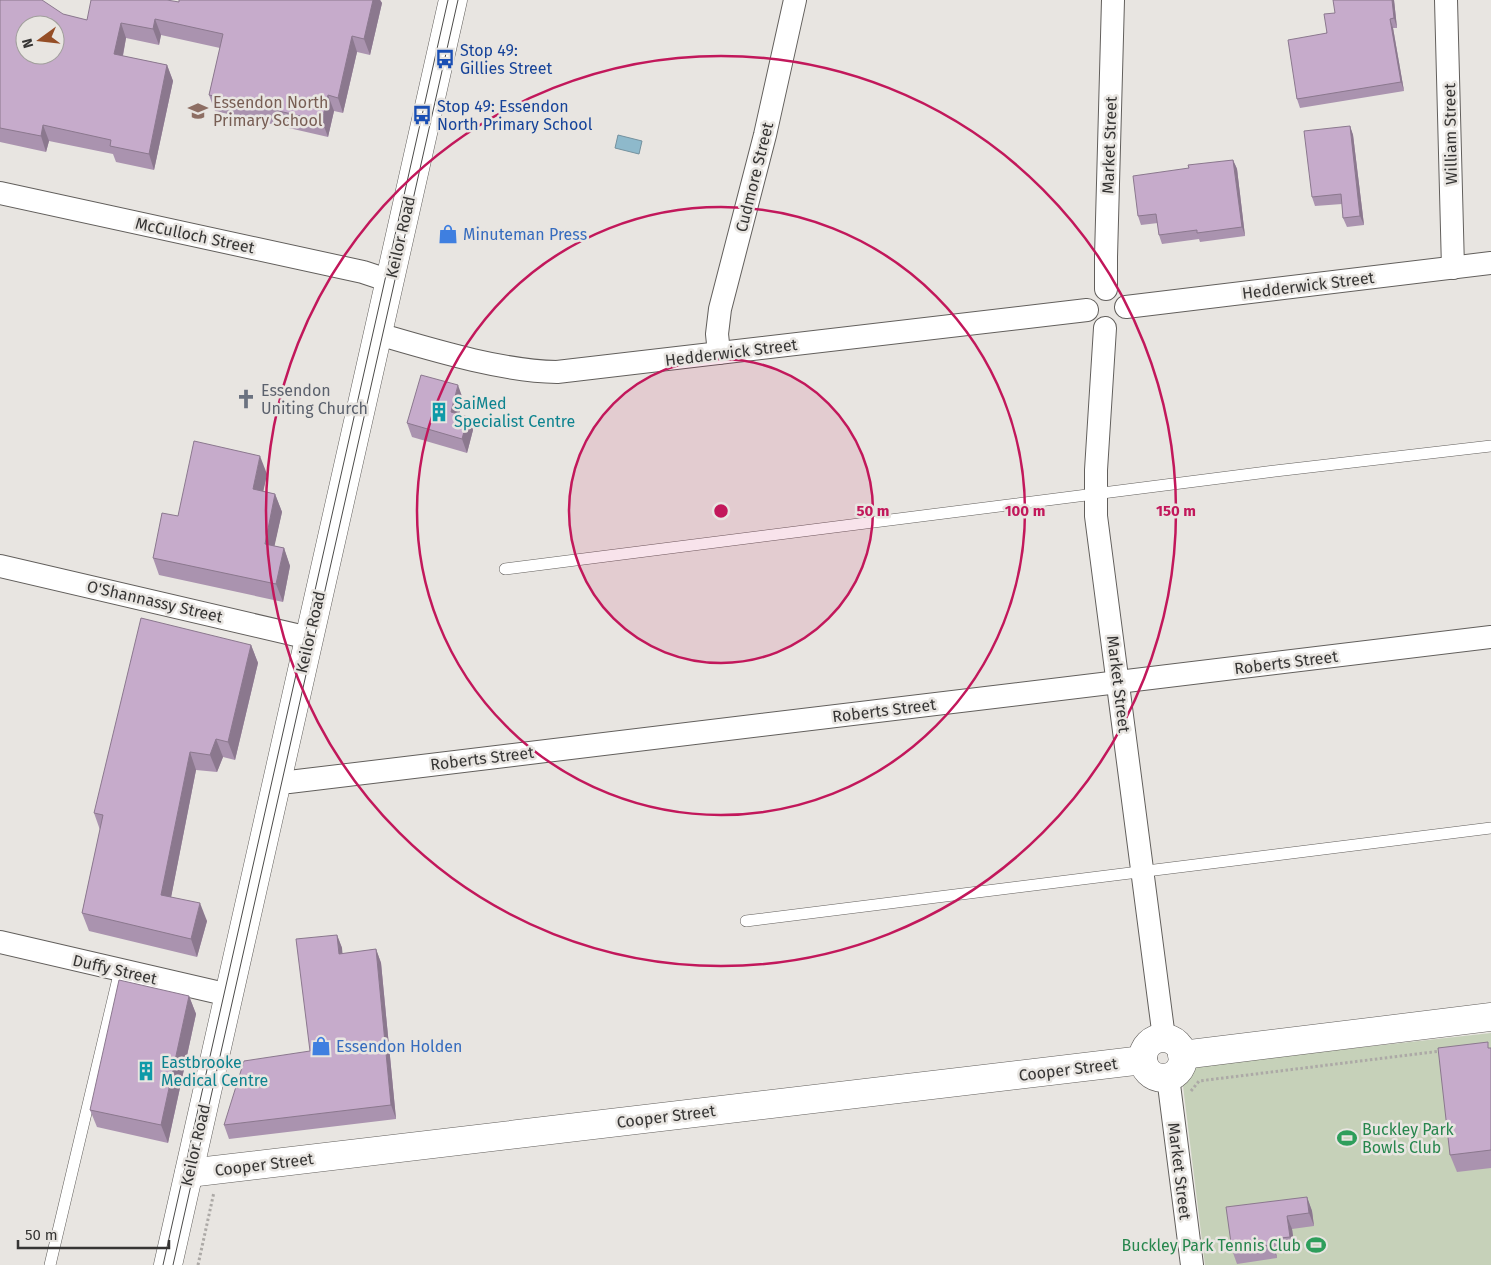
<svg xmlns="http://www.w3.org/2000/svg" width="1491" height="1265" viewBox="0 0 1491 1265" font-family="'Fira Sans',sans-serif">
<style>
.green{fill:#c6d1b9}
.water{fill:#8eb9cb;stroke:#74919e}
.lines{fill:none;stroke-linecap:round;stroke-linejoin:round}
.lane-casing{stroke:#625f5c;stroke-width:12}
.street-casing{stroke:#625f5c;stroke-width:24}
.secondary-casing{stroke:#625f5c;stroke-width:29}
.primary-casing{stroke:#625f5c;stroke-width:29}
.path{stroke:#aca9a6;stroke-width:3;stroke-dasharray:2.5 2.5;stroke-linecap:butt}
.lane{stroke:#fff;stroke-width:11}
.street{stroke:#fff;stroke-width:22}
.secondary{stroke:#fff;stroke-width:28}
.primary{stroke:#fff;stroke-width:28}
.tram{stroke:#4c4b49;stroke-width:1}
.wall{fill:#aa93af}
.shaded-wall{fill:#8b788e}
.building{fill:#c6abcb;stroke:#8b788e;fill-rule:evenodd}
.ring{fill:none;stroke:#c2185b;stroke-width:2.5}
.labels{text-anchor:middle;stroke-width:5;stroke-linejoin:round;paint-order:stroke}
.transit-label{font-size:16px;fill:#164399;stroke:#e8e5e1;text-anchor:start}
.education-label{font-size:16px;fill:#785e54;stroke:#e8e5e1;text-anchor:start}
.street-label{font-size:16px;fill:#363534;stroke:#e8e5e1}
.shop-label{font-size:16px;fill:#366cbe;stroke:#e8e5e1;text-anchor:start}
.worship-label{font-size:16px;fill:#5b616d;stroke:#e8e5e1;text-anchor:start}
.culture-label{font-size:16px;fill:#0d838f;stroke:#e8e5e1;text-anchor:start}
.leisure-label{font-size:16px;fill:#27864d;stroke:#e8e5e1;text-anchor:start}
.centre{fill:#c2185b;stroke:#e8e5e1;stroke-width:2.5}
.ring-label{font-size:15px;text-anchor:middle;font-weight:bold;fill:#c2185b;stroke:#e8e5e1;stroke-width:5;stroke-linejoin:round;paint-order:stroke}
</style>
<rect width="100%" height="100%" fill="#e8e5e1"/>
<path class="green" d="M1491,1033V1265H1205L1182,1078L1192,1066Z"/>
<path class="water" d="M618,135L642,141L639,154L615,148Z"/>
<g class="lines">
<defs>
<g id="lane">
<path d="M505,569L1275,471L1491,446"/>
<path d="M746,921L1491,828"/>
<path d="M50,1265L120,970"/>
</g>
<g id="street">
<path d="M1446,0L1453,268"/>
<path d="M0,193L363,272L390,281"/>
<path d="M1106,289V257L1113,0"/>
<path d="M1126,307L1491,263"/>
<path d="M1105,328L1096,470V516L1164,1038"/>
<path d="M378,334C433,350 501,371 557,372L1087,310"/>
<path d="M719,353L717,334L720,309L765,135L795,0"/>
<path d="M0,566L309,638"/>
<path d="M277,779L289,782L1491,637"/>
<path d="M0,942L229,995"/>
<path d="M1168,1077L1192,1265"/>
</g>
<g id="secondary">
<circle cx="1163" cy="1058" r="20"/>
<path d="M1182,1055L1491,1017"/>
<path d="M189,1173L1143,1060"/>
</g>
<path id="primary" d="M168,1265L453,0"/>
</defs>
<use href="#lane" class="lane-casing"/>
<use href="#street" class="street-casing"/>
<use href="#secondary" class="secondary-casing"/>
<use href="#primary" class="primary-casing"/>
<g class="path">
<path d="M1191,1091L1199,1081L1441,1051"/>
<path d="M198,1265L214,1192"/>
</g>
<use href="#lane" class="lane"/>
<use href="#street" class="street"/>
<use href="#secondary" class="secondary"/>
<use href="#primary" class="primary"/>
<g class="tram">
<path d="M163,1265L448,0"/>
<path d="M173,1265L458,0"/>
</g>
</g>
<g class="wall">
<path d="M0,0L87,20L179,2V0H380L382,3L370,55L357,52L343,113L334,111L328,137L215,111L209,95L220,48L161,35L159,45L126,38L123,56L167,65L173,81L154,170L116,162L113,154L49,141L46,152L0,142Z"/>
<path d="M1394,0L1397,28H1393L1404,91L1300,108L1297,99L1335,13Z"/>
<path d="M1350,126L1353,135L1364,225L1347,227L1343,218L1342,204L1315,206L1312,197Z"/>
<path d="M1233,160L1237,169L1245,236L1200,242L1199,239L1162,244L1159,235L1158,223L1141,225L1138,216L1189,168Z"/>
<path d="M463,399L459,414L468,417L473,430L467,453L412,437L407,423Z"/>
<path d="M267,474L263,491L275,494L282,512L274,546L284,548L290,566L283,602L159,575L153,558L178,516Z"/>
<path d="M251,645L258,663L235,760L223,757L217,772L196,770L171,897L207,921L197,957L89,931L82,913L100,830L94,813Z"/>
<path d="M337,935L342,948V954L376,949L381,963L396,1119L229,1139L224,1125L310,1051Z"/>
<path d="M189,996L196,1014L168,1143L97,1127L90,1110Z"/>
<path d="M1490,1048H1491V1168L1457,1172L1450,1155Z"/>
<path d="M1307,1197L1312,1211L1314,1226L1292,1229L1295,1250L1276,1253L1277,1258L1237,1264L1232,1250Z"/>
</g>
<g class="shaded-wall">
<path d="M373,0H380L382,3L370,55L364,39Z"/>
<path d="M1392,0H1394L1397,28L1394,18Z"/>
<path d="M155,19L161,35L159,45L153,29Z"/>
<path d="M1390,19L1393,28L1404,91L1401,82Z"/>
<path d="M121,23L126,38L120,70L114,54Z"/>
<path d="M352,36L357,52L343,113L338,98Z"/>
<path d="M167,65L173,81L154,170L149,154Z"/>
<path d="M328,95L334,111L328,137L322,121Z"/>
<path d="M43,125L49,141L46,152L41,136Z"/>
<path d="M1350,126L1353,135L1364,225L1360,216Z"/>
<path d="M1233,160L1237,169L1245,236L1242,227Z"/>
<path d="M458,385L463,399L456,425L451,412Z"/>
<path d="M468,417L473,430L467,453L462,439Z"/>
<path d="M260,456L267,474L260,507L253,489Z"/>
<path d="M275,494L282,512L271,562L265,544Z"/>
<path d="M284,548L290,566L283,602L276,584Z"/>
<path d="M251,645L258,663L235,760L228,742Z"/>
<path d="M216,739L223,757L217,772L210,755Z"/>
<path d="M190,752L196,770L168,913L161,895Z"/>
<path d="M200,903L207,921L197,957L191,939Z"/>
<path d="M337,935L342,948L344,968L339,954Z"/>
<path d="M376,949L381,963L396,1119L391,1105Z"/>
<path d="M189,996L196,1014L168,1143L161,1125Z"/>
<path d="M1307,1197L1312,1211L1314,1226L1309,1213Z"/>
<path d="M1287,1216L1292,1229L1295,1250L1290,1237Z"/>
<path d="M1271,1239L1276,1253L1277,1258L1272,1245Z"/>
</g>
<g class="building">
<path d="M0,0H42L63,14L87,20L91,0H167L179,2V0H373L364,39L352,36L338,98L328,95L322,121L209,95L223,34L155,19L153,29L121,23L114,54L167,65L149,154L110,146L111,140L43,125L41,136L0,128ZM25,25H55V55H25Z"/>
<path d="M1333,0H1392L1394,18L1390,19L1401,82L1297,99L1288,40L1327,33L1324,14L1335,13Z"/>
<path d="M1350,126L1360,216L1343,218L1341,194L1312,197L1304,131Z"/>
<path d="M1233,160L1242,227L1197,233V230L1159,235L1156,214L1138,216L1133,176L1189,168L1188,165Z"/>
<path d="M421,375L458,385L451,412L468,417L462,439L407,423Z"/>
<path d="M194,441L260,456L253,489L275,494L265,544L284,548L276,584L153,558L162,513L178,516Z"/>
<path d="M141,618L251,645L228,742L216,739L210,755L190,752L161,895L200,903L191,939L82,913L103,815L94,813Z"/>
<path d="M337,935L339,954L376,949L391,1105L224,1125L244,1061L310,1051L296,939Z"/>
<path d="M119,980L189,996L161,1125L90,1110Z"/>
<path d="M1488,1042V1048H1491V1150L1450,1155L1438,1048Z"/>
<path d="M1307,1197L1309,1213L1287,1216L1290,1237L1271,1239L1272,1245L1232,1250L1226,1207Z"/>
</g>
<circle cx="721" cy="511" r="152" fill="#c2185b" fill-opacity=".12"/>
<g class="ring">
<circle cx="721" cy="511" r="152"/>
<circle cx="721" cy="511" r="304"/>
<circle cx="721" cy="511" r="455"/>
</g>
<defs>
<symbol id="bus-bare" viewBox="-9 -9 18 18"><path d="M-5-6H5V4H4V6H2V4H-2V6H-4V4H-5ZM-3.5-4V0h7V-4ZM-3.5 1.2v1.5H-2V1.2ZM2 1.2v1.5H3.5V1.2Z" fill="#1a4fb4" stroke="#e8e5e1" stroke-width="2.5" paint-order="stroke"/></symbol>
<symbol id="school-bare" viewBox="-9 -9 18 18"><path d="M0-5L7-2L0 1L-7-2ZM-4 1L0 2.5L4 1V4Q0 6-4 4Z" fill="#8d6e63" stroke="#e8e5e1" stroke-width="2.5" paint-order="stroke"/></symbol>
<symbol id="shop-bare" viewBox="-9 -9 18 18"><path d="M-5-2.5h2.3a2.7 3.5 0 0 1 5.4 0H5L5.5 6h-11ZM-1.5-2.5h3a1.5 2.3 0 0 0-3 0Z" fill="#3f7fe0" stroke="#e8e5e1" stroke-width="2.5" paint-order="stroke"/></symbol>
<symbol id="church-bare" viewBox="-9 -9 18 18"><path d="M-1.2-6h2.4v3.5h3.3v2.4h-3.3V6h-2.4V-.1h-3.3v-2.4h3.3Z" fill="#6b7280" stroke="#e8e5e1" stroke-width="2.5" paint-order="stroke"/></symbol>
<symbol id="building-bare" viewBox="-9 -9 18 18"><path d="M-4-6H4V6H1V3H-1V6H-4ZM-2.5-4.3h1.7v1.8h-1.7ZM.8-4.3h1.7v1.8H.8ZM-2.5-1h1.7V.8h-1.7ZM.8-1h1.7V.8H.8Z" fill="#0f9aa8" stroke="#e8e5e1" stroke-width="2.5" paint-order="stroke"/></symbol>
<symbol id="stadium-bare" viewBox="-9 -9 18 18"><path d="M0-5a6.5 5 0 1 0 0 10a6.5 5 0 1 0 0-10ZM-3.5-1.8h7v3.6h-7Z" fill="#2e9e5b" stroke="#e8e5e1" stroke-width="2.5" paint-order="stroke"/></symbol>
</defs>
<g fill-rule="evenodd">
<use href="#bus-bare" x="431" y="45" width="28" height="28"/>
<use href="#school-bare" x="184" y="97" width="28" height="28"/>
<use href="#bus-bare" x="408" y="101" width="28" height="28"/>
<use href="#shop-bare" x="434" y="220" width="28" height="28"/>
<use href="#church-bare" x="232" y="385" width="28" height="28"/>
<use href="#building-bare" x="425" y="398" width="28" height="28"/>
<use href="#shop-bare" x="307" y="1032" width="28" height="28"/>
<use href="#building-bare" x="132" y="1057" width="28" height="28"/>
<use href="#stadium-bare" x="1333" y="1124" width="28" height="28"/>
<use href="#stadium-bare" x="1302" y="1231" width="28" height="28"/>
</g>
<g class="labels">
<g class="transit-label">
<text x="460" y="56">Stop 49:<tspan x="460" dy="18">Gillies Street</tspan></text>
<text x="437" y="112">Stop 49: Essendon<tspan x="437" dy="18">North Primary School</tspan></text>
</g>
<g class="education-label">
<text x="213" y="108">Essendon North<tspan x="213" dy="18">Primary School</tspan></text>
</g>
<g class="street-label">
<text transform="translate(1450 134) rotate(-91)" y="6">William Street</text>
<text transform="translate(1109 145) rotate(-88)" y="6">Market Street</text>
<text transform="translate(754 177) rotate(-76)" y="6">Cudmore Street</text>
<text transform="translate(195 235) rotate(12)" y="6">McCulloch Street</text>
<text transform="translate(400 237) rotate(-77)" y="6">Keilor Road</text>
<text transform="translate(1308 285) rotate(-7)" y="6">Hedderwick Street</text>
<text transform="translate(731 352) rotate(-7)" y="6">Hedderwick Street</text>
<text transform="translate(155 601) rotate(13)" y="6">O'Shannassy Street</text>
<text transform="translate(310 632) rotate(-77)" y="6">Keilor Road</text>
<text transform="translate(1286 662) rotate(-7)" y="6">Roberts Street</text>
<text transform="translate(1119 684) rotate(83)" y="6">Market Street</text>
<text transform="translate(884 710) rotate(-7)" y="6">Roberts Street</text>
<text transform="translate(482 758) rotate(-7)" y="6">Roberts Street</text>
<text transform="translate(115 969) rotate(13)" y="6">Duffy Street</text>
<text transform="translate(1068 1069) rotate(-7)" y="6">Cooper Street</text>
<text transform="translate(666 1116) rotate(-7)" y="6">Cooper Street</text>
<text transform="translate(195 1145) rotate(-77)" y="6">Keilor Road</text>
<text transform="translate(264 1164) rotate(-7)" y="6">Cooper Street</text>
<text transform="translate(1180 1171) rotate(83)" y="6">Market Street</text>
</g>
<g class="shop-label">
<text x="463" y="240">Minuteman Press</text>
<text x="336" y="1052">Essendon Holden</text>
</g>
<g class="worship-label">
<text x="261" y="396">Essendon<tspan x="261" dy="18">Uniting Church</tspan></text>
</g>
<g class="culture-label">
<text x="454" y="409">SaiMed<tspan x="454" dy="18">Specialist Centre</tspan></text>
<text x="161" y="1068">Eastbrooke<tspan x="161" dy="18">Medical Centre</tspan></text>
</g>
<g class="leisure-label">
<text x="1362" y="1135">Buckley Park<tspan x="1362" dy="18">Bowls Club</tspan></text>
<text x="1301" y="1251" text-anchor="end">Buckley Park Tennis Club</text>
</g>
</g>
<circle cx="721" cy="511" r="8" class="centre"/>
<g class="ring-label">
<text x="873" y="516">50 m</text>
<text x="1025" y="516">100 m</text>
<text x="1176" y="516">150 m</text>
</g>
<g transform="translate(40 40) rotate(255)"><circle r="24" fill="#e8e5e1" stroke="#a19f9c"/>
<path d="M0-4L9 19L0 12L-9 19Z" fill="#954e26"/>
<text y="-8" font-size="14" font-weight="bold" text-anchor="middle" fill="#363534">N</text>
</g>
<path d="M18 1240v8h151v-8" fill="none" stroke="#363534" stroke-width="2.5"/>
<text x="25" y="1240" font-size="15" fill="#363534" stroke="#e8e5e1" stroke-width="4" paint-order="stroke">50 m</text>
</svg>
